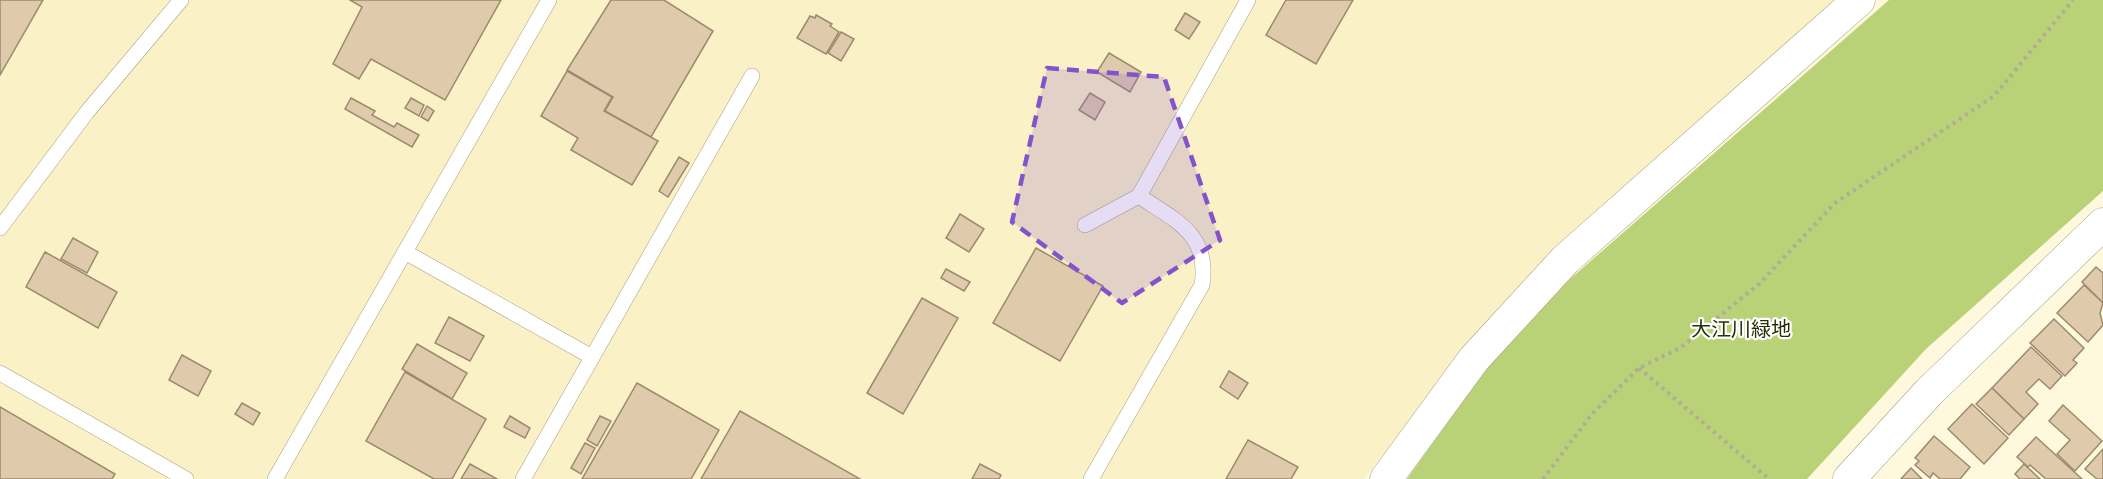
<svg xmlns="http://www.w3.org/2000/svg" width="2103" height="479" viewBox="0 0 2103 479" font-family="'DejaVu Sans','Noto Sans JP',sans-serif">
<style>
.built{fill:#faf1c6}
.green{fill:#b9d177}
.building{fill:#dfcaac;stroke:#9d8a6e;stroke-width:1.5}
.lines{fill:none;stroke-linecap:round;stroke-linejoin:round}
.service-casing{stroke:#a6a07f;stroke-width:16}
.minor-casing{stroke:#a6a07f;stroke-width:33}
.path{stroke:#b0ac96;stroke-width:4;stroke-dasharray:3 4.5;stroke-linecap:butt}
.service{stroke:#fff;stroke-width:15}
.minor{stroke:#fff;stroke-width:32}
.marked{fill:#8453cb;fill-opacity:0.2;stroke:#8453cb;stroke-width:4.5;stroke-dasharray:12 8;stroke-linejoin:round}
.labels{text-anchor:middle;stroke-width:4.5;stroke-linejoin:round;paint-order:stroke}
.park-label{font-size:20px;fill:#262f06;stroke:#fff}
</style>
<rect width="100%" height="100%" fill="#fef9dd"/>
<path class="built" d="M0,0H1835L1557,249L1462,350L1364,479H0Z"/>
<path class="green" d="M1889,0H2103V191L1926,349L1807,479H1407L1486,369L1569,280Z"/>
<g class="building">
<path d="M0,0H43L0,75Z"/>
<path d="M350,0H501L445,100L371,59L359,79L333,64L362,7Z"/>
<path d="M611,0H664L713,31L651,137L605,111L613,97L567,70Z"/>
<path d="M1286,0H1353L1316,64L1266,35Z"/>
<path d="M1185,13L1200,22L1189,39L1175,30Z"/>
<path d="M816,15L832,24L830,26L839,32L826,54L797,38L810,16L815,18Z"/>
<path d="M841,32L854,39L841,61L828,53Z"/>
<path d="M1109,53L1141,72L1130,92L1097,72Z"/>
<path d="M567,71L612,97L604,111L658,141L632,185L571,150L578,138L541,116Z"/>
<path d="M1090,93L1105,102L1095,120L1079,110Z"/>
<path d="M351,98L375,111L372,115L394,127L397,123L419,135L412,147L345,109Z"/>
<path d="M411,98L424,105L419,116L405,108Z"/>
<path d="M427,106L434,111L428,121L421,117Z"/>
<path d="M679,157L689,163L668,197L659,191Z"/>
<path d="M960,214L984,229L969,252L946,238Z"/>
<path d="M73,238L98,252L87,273L61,259Z"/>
<path d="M1036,248L1103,286L1060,361L993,323Z"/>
<path d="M45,252L117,292L98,328L26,287Z"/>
<path d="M2096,267L2103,273V303L2082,282Z"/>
<path d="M946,269L970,282L964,291L941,278Z"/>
<path d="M2084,285L2103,303L2100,313L2103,325L2088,342L2057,313Z"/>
<path d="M922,298L958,318L903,414L867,393Z"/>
<path d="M449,317L484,336L470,361L435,343Z"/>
<path d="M2054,319L2084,348L2073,360L2077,363L2065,376L2030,343Z"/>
<path d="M417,344L467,373L452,399L402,369Z"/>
<path d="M2031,347L2062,376L2050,389L2039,379L2026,392L2038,404L2024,419L1992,388Z"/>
<path d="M182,355L211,371L198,396L169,380Z"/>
<path d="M1229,371L1248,383L1238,399L1220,387Z"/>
<path d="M405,372L486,419L452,479H434L366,441Z"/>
<path d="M637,383L719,430L691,479H582Z"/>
<path d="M1992,388L2024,419L2009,435L1976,404Z"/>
<path d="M242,403L260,413L253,425L235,414Z"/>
<path d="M1972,404L2008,438L1984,464L1948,429Z"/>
<path d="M2063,405L2102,441L2075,471L2057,454L2070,440L2049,421Z"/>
<path d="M0,407L115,474L112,479H0Z"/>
<path d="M740,411L860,479H701Z"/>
<path d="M510,416L530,428L525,438L504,427Z"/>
<path d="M600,416L611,421L597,446L587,440Z"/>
<path d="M1934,436L1970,467L1960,479H1940L1933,473L1930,478L1915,465L1919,461L1915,458Z"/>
<path d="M2036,437L2082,479H2046L2030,465L2028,467L2017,457Z"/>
<path d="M1248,440L1298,467L1291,479H1226Z"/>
<path d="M585,443L595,448L581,474L571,468Z"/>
<path d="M2103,449V479H2097L2085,469Z"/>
<path d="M470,464L497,479H461Z"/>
<path d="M980,464L1001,475L999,479H972Z"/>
<path d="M2024,464L2040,479H2020L2015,474Z"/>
<path d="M1911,468L1922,479H1901Z"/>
</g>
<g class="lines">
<defs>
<g id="service">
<path d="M1085,225L1139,196L1248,0"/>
<path d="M0,228L87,112L181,0"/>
<path d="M405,252L592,357"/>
<path d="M0,373L186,479"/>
<path d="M275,479L549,0"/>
<path d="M523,479L752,76"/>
<path d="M1091,479L1202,285C1210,234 1176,221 1139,196"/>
</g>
<g id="minor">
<path d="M1386,479L1474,359L1565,260L1859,0"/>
<path d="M1849,479L1929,392L2103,224"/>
</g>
</defs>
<use href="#service" class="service-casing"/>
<use href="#minor" class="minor-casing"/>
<g class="path">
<path d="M1639,368L1769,479"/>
<path d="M1543,479L1592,414L1639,368L1680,348L1759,284L1835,203L1994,96L2073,0"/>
</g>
<use href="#service" class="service"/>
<use href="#minor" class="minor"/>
</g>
<path class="marked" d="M1047,68L1164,77L1220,240L1122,303L1012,222Z"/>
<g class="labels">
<g class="park-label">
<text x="1741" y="336">大江川緑地</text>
</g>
</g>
</svg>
